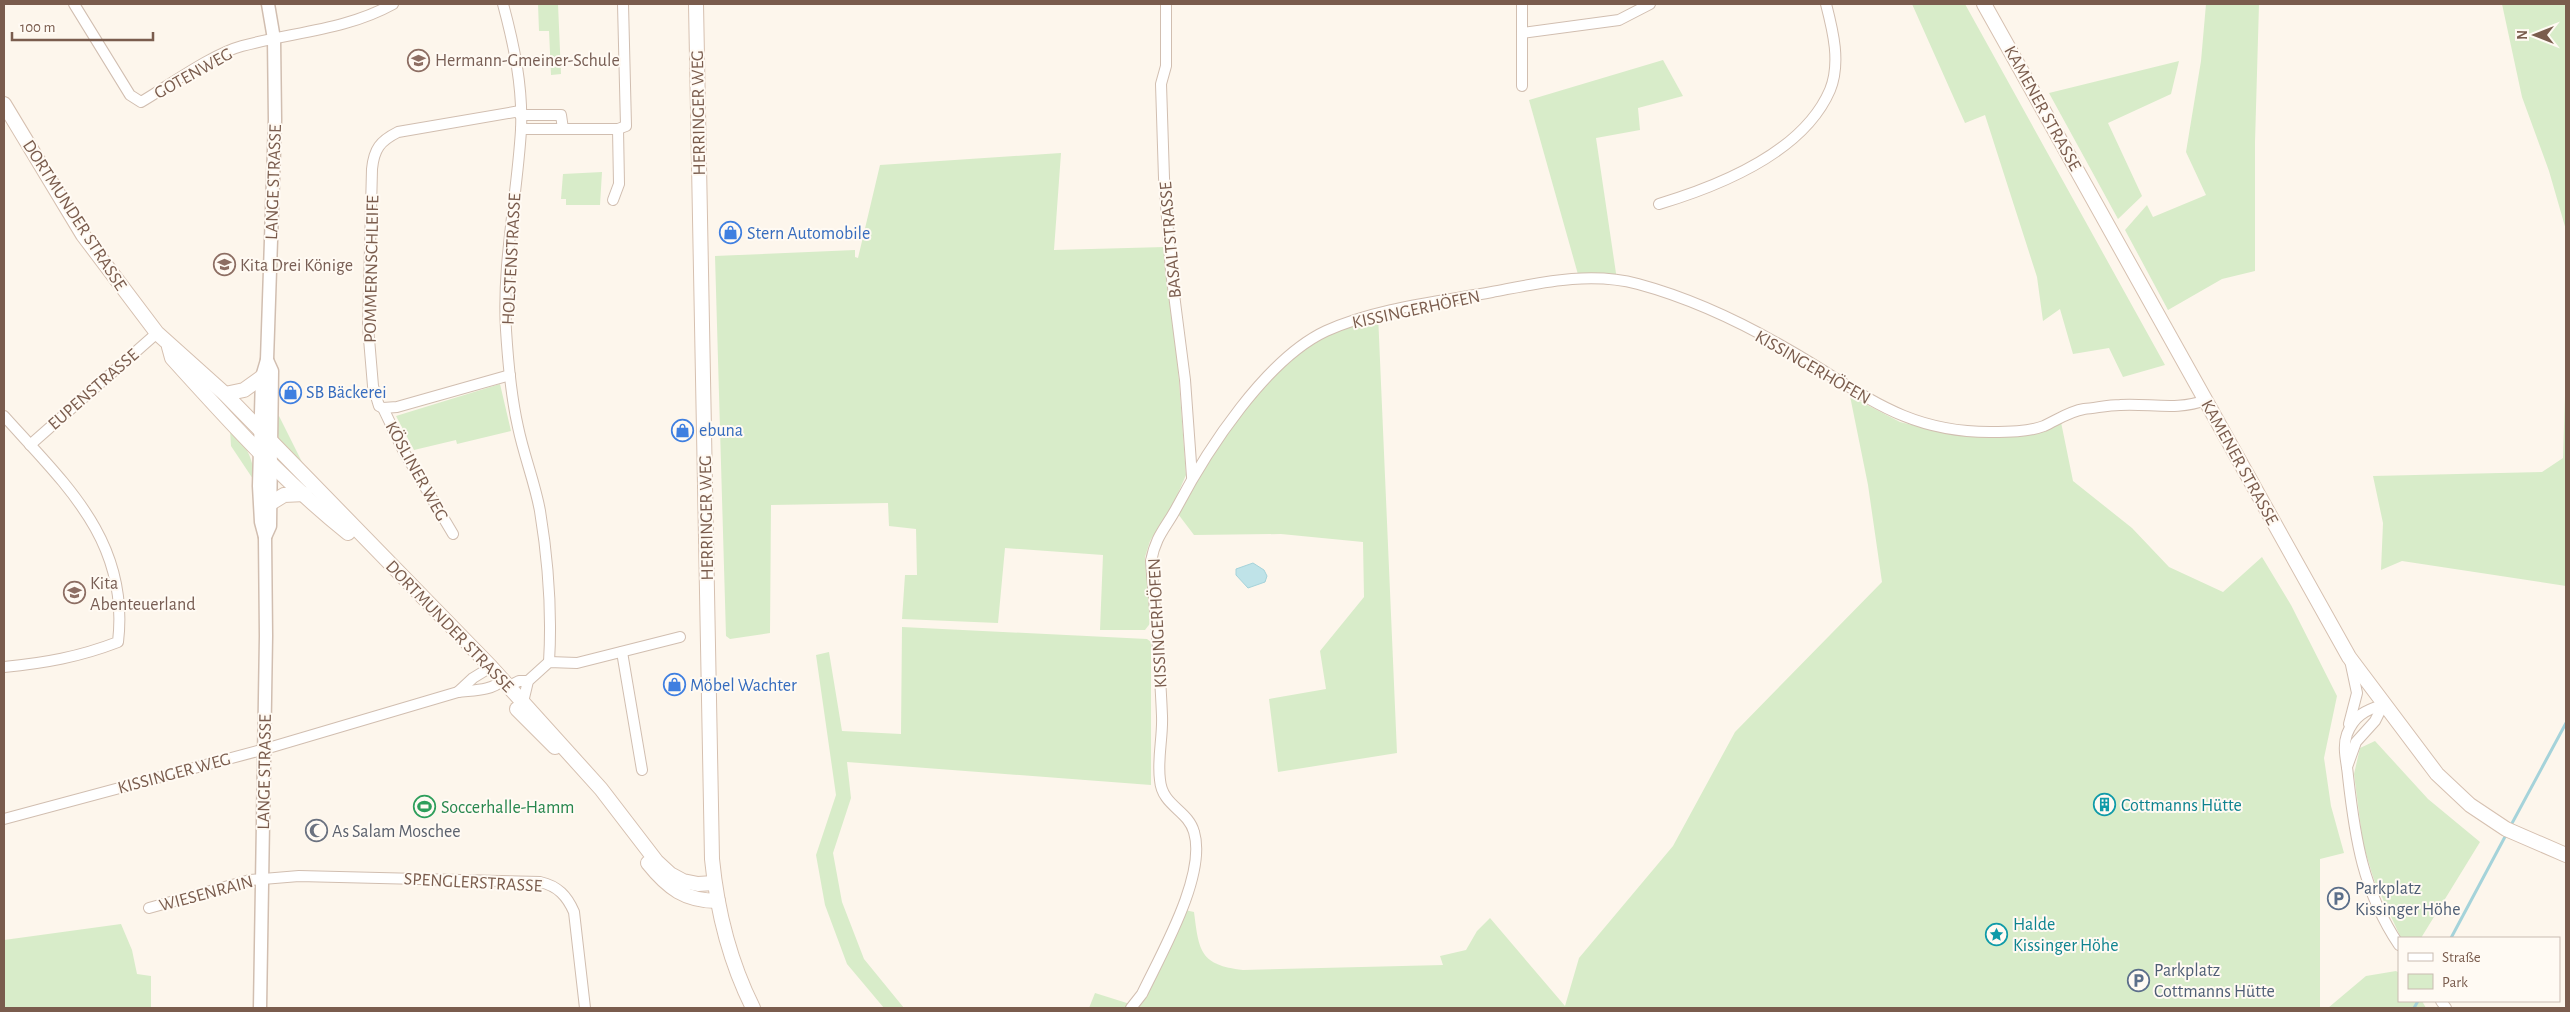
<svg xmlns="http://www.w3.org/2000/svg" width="2570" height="1012" viewBox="0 0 2570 1012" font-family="'Alegreya Sans',sans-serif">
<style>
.green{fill:#d8ecc9}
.water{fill:#bfe3e8;stroke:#a5d3da}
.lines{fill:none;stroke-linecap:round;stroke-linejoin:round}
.stream{stroke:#a5d3da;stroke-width:3}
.minor-casing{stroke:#d1beb0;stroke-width:12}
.tertiary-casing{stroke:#d1beb0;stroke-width:15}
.secondary-casing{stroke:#d6c0b0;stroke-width:16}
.minor{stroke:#fff;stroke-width:10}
.tertiary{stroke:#fff;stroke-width:12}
.secondary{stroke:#fff;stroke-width:14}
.labels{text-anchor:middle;stroke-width:4;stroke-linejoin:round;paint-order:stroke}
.education-label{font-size:18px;fill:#785e54;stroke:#fffaf3;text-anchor:start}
.street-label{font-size:18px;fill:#7a5c4d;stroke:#fffaf3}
.shop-label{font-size:18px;fill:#366cbe;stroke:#fffaf3;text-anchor:start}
.culture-label{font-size:18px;fill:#0d838f;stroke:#fffaf3;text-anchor:start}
.leisure-label{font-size:18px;fill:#27864d;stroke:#fffaf3;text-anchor:start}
.worship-label{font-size:18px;fill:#5b616d;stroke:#fffaf3;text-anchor:start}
.service-label{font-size:18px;fill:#4e5e75;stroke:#fffaf3;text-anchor:start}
</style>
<rect width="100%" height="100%" fill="#fdf6ec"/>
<g class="green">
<path d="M538,4H558L561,74L551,75L549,31H539Z"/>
<path d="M1912,4H1965L2165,365L2123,377L2109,348L2073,354L2060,309L2043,321L2037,277L1985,115L1965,123Z"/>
<path d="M2206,4H2259L2255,142V271L2222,279L2168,310L2125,230L2147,205L2153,217L2206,195L2186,152L2201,61Z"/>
<path d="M2502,4H2566V230L2549,171L2522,97Z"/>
<path d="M1663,60L1683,96L1638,108L1640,130L1596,138L1617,280L1579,278L1529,100Z"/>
<path d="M2179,61L2171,94L2108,123L2142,196L2118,219L2049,93Z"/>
<path d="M1061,153L1054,250L1165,247L1176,341L1186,475L1172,507L1150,541L1145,557L1152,621L1145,630H1100L1103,555L1005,548L998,623L902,619L905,575H917L916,529L889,526L888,503L771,505L770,633L730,639L726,636L715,256L855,250V257L858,258L880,165Z"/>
<path d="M602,172L600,205H566V199H561L563,174Z"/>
<path d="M1378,314L1397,753L1278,772L1269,699L1326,689L1320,651L1364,597L1363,542L1281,534L1194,535L1175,510L1245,403L1308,341Z"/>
<path d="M2566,365V586L2402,561L2381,570L2383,523L2373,476L2542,472L2563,458Z"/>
<path d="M500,384L511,431L457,444L456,440L414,450L396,416Z"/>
<path d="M1850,396L1900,422L1933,430L1975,435L2061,422L2073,481L2132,528L2169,567L2223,592L2262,557L2291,605L2337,696L2324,758L2331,806L2344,853L2320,859V1008H1137L1185,910L1194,912C1199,951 1200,965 1243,970L1443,965L1440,956L1466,950L1477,931L1490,918L1565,1006L1579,958L1673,846L1735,732L1882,582L1868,485Z"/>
<path d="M279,416L302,462L300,463L279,439L275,418Z"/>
<path d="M230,430C248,446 253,459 255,482L231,446Z"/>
<path d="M902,627L1147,639L1151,642V785L847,762L851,798L833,853L842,902L864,959L904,1008H884L847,964L825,905L816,855L836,795L816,655L829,652L842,731L901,734Z"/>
<path d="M2375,741L2428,799L2480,842L2421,938H2401L2374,880L2363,844L2354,774L2360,748Z"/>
<path d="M121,924L132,950L137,974L151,976V1008H4V940Z"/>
<path d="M2396,971L2399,973V1001H2422L2426,1008H2328L2366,976Z"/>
<path d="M1095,993L1130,1004L1126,1008H1089Z"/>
</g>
<path class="water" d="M1253,563L1264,570L1267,576L1265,582L1248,588L1236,575V569Z"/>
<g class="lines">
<g class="stream">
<path d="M2510,827L2566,723"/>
<path d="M2451,938L2507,833"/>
<path d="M2414,1008L2418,1001"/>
</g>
<defs>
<g id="minor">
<path d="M74,4L130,95L141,102C170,85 212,54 242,46C294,32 346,30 393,4"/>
<path d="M503,4C514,45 523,87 521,130C517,197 502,263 506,330C508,362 511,396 518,427C524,456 535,483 540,511C548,560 552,613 549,662"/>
<path d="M1166,4V66L1161,84L1164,178L1171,271L1185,380L1192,477"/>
<path d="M1522,4V86"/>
<path d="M1522,33L1619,20L1650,4"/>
<path d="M520,115H561L563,129"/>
<path d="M521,129H618L626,126L623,4"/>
<path d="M613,200L619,184L618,129"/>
<path d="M1659,204C1719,186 1803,153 1830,90C1841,63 1833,31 1826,4"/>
<path d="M510,375L397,407L383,408L379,406L373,386L368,327L372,169C374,149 380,141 398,132L520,111"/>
<path d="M383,408L403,450L453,534"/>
<path d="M4,416C65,484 130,541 118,642C79,657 45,663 4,667"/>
<path d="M30,445L157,333"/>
<path d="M622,652L642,770"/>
<path d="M509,686L519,681H528"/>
<path d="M458,692L473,678L491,667"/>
<path d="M523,702L528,681L549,662L577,663L680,637"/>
<path d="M2383,705C2365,710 2354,716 2347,734C2342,748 2347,762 2348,776C2355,839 2363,891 2399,945"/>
<path d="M2349,724L2357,693L2350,660"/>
<path d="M2347,767L2356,742L2375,721L2383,705"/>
<path d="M4,819L265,749L458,692C474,690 491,691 503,680"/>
<path d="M149,908L250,880L299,876L540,882C558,886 567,896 574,912L585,1008"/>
<path d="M2441,1001L2446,1008"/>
<path d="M1131,1008L1142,994C1161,954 1207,875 1194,832C1188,810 1162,806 1160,780C1157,759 1163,737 1162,716C1160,664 1155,612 1151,561C1156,535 1166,528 1177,507C1207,450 1266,359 1326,331C1377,308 1437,302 1492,292C1540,283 1589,271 1638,284C1690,298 1743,323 1789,350C1861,391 1901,432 1990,432C2007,432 2028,432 2044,426C2057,420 2070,411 2084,409C2096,408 2108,405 2120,405C2148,403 2179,411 2205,400"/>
</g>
<g id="tertiary">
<path d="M265,537L270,526L272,371L267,360"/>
<path d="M260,1008L266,636L265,537L261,522L259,486L262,377L267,360L275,120L274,39L268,4"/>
</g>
<g id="secondary">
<path d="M696,4L712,859C717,910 730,962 753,1008"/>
<path d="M1984,4L2349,657L2437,774L2470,805L2506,829L2566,855"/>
<path d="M4,104L83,235L157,333L225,394L491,667L601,789L657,862L670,874L683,881L698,884L714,883"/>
<path d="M169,347L172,358C227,419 284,482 348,533"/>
<path d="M225,394L244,390L262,377"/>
<path d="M271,503L284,495L305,494"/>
<path d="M517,709L555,747"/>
<path d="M648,863C668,888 685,901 718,901"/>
</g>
</defs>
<use href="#minor" class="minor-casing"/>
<use href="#tertiary" class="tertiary-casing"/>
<use href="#secondary" class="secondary-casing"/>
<use href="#minor" class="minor"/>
<use href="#tertiary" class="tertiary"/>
<use href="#secondary" class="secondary"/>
</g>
<defs>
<symbol id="school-ring" viewBox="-11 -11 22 22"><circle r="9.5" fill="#fffaf3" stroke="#8d6e63" stroke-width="1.5"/><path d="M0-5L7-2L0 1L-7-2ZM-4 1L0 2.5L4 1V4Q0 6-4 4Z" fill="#8d6e63"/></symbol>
<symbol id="shop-ring" viewBox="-11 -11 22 22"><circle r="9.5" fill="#fffaf3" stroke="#3f7fe0" stroke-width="1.5"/><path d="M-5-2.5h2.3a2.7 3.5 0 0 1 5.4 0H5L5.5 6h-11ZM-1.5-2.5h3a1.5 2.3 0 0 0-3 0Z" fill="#3f7fe0"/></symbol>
<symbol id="building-ring" viewBox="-11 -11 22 22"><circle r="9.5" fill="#fffaf3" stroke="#0f9aa8" stroke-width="1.5"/><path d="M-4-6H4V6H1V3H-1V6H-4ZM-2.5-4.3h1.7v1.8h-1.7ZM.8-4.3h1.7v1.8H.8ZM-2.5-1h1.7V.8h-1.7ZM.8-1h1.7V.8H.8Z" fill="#0f9aa8"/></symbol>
<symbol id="stadium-ring" viewBox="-11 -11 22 22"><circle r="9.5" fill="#fffaf3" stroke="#2e9e5b" stroke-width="1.5"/><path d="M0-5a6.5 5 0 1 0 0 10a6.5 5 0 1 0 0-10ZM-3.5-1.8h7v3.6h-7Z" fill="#2e9e5b"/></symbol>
<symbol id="mosque-ring" viewBox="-11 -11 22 22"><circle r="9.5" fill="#fffaf3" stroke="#6b7280" stroke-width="1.5"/><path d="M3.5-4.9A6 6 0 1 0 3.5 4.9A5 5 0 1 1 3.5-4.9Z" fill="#6b7280"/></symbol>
<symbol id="parking-ring" viewBox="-11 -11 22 22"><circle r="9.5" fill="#fffaf3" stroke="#5c6f8a" stroke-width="1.5"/><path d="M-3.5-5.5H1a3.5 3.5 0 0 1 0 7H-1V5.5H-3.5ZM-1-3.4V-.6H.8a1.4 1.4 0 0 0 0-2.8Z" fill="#5c6f8a"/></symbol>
<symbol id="sight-ring" viewBox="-11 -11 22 22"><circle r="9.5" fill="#fffaf3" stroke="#0f9aa8" stroke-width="1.5"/><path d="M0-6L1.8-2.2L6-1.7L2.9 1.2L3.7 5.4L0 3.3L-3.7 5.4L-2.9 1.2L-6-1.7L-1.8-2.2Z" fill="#0f9aa8"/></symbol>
</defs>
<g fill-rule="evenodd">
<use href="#school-ring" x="406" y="48" width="25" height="25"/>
<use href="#shop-ring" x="718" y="220" width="25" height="25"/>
<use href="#school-ring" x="212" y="252" width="25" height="25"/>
<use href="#shop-ring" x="278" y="380" width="25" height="25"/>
<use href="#shop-ring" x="670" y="418" width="25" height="25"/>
<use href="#school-ring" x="62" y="580" width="25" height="25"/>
<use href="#shop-ring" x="662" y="672" width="25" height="25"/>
<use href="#building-ring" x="2092" y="792" width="25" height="25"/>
<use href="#stadium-ring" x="412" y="794" width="25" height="25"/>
<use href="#mosque-ring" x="304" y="818" width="25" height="25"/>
<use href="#parking-ring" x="2326" y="886" width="25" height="25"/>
<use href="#sight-ring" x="1984" y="922" width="25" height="25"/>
<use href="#parking-ring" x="2126" y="968" width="25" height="25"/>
</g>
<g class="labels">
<g class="education-label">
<text x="435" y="66">Hermann-Gmeiner-Schule</text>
<text x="240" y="271">Kita Drei Könige</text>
<text x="90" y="589">Kita<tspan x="90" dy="21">Abenteuerland</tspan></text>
</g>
<g class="street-label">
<text transform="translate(193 73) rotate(-29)" y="6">GOTENWEG</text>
<text transform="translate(2043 108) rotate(61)" y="6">KAMENER STRASSE</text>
<text transform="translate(698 113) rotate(-91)" y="6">HERRINGER WEG</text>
<text transform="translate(273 182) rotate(-88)" y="6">LANGE STRASSE</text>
<text transform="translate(75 215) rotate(57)" y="6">DORTMUNDER STRASSE</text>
<text transform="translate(1170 240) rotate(-95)" y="6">BASALTSTRASSE</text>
<text transform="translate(511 259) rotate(-87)" y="6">HOLSTENSTRASSE</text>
<text transform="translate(371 269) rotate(-89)" y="6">POMMERNSCHLEIFE</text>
<text transform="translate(1416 309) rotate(-12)" y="6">KISSINGERHÖFEN</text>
<text transform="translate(1813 367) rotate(30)" y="6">KISSINGERHÖFEN</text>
<text transform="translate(93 389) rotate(-41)" y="6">EUPENSTRASSE</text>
<text transform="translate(2240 462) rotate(61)" y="6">KAMENER STRASSE</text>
<text transform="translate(417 471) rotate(61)" y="6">KÖSLINER WEG</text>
<text transform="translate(706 518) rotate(-91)" y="6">HERRINGER WEG</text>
<text transform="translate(1157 623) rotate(-93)" y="6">KISSINGERHÖFEN</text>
<text transform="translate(450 626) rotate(46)" y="6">DORTMUNDER STRASSE</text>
<text transform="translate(264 772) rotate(-89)" y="6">LANGE STRASSE</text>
<text transform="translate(174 773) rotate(-15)" y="6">KISSINGER WEG</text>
<text transform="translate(473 882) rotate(3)" y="6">SPENGLERSTRASSE</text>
<text transform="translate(206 893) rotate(-15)" y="6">WIESENRAIN</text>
</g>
<g class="shop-label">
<text x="747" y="239">Stern Automobile</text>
<text x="306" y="398">SB Bäckerei</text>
<text x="699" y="436">ebuna</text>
<text x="690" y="691">Möbel Wachter</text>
</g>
<g class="culture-label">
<text x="2121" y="811">Cottmanns Hütte</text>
<text x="2013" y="930">Halde<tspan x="2013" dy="21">Kissinger Höhe</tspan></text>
</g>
<g class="leisure-label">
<text x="441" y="813">Soccerhalle-Hamm</text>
</g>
<g class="worship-label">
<text x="332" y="837">As Salam Moschee</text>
</g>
<g class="service-label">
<text x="2355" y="894">Parkplatz<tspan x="2355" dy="21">Kissinger Höhe</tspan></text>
<text x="2154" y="976">Parkplatz<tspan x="2154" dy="21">Cottmanns Hütte</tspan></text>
</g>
</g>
<rect width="2570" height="1012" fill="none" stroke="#7a5c4d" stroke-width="10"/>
<rect x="2398" y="937" width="162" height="65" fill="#fffaf3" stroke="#cabbb1"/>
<rect x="2408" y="953" width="25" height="8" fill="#ffffff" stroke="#cabbb1"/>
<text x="2442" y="962" font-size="15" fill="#7a5c4d">Straße</text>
<rect x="2408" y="974" width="25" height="15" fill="#d8ecc9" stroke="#cabbb1"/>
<text x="2442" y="987" font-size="15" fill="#7a5c4d">Park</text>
<g transform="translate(2535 35) rotate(270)" stroke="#fffaf3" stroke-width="4" paint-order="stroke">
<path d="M0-4L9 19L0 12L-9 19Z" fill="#7a5c4d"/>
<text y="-8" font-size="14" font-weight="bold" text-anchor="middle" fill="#7a5c4d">N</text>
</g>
<path d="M12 32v8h141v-8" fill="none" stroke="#7a5c4d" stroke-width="2.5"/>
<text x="20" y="32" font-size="15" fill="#7a5c4d" stroke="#fffaf3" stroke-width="4" paint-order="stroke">100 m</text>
</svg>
